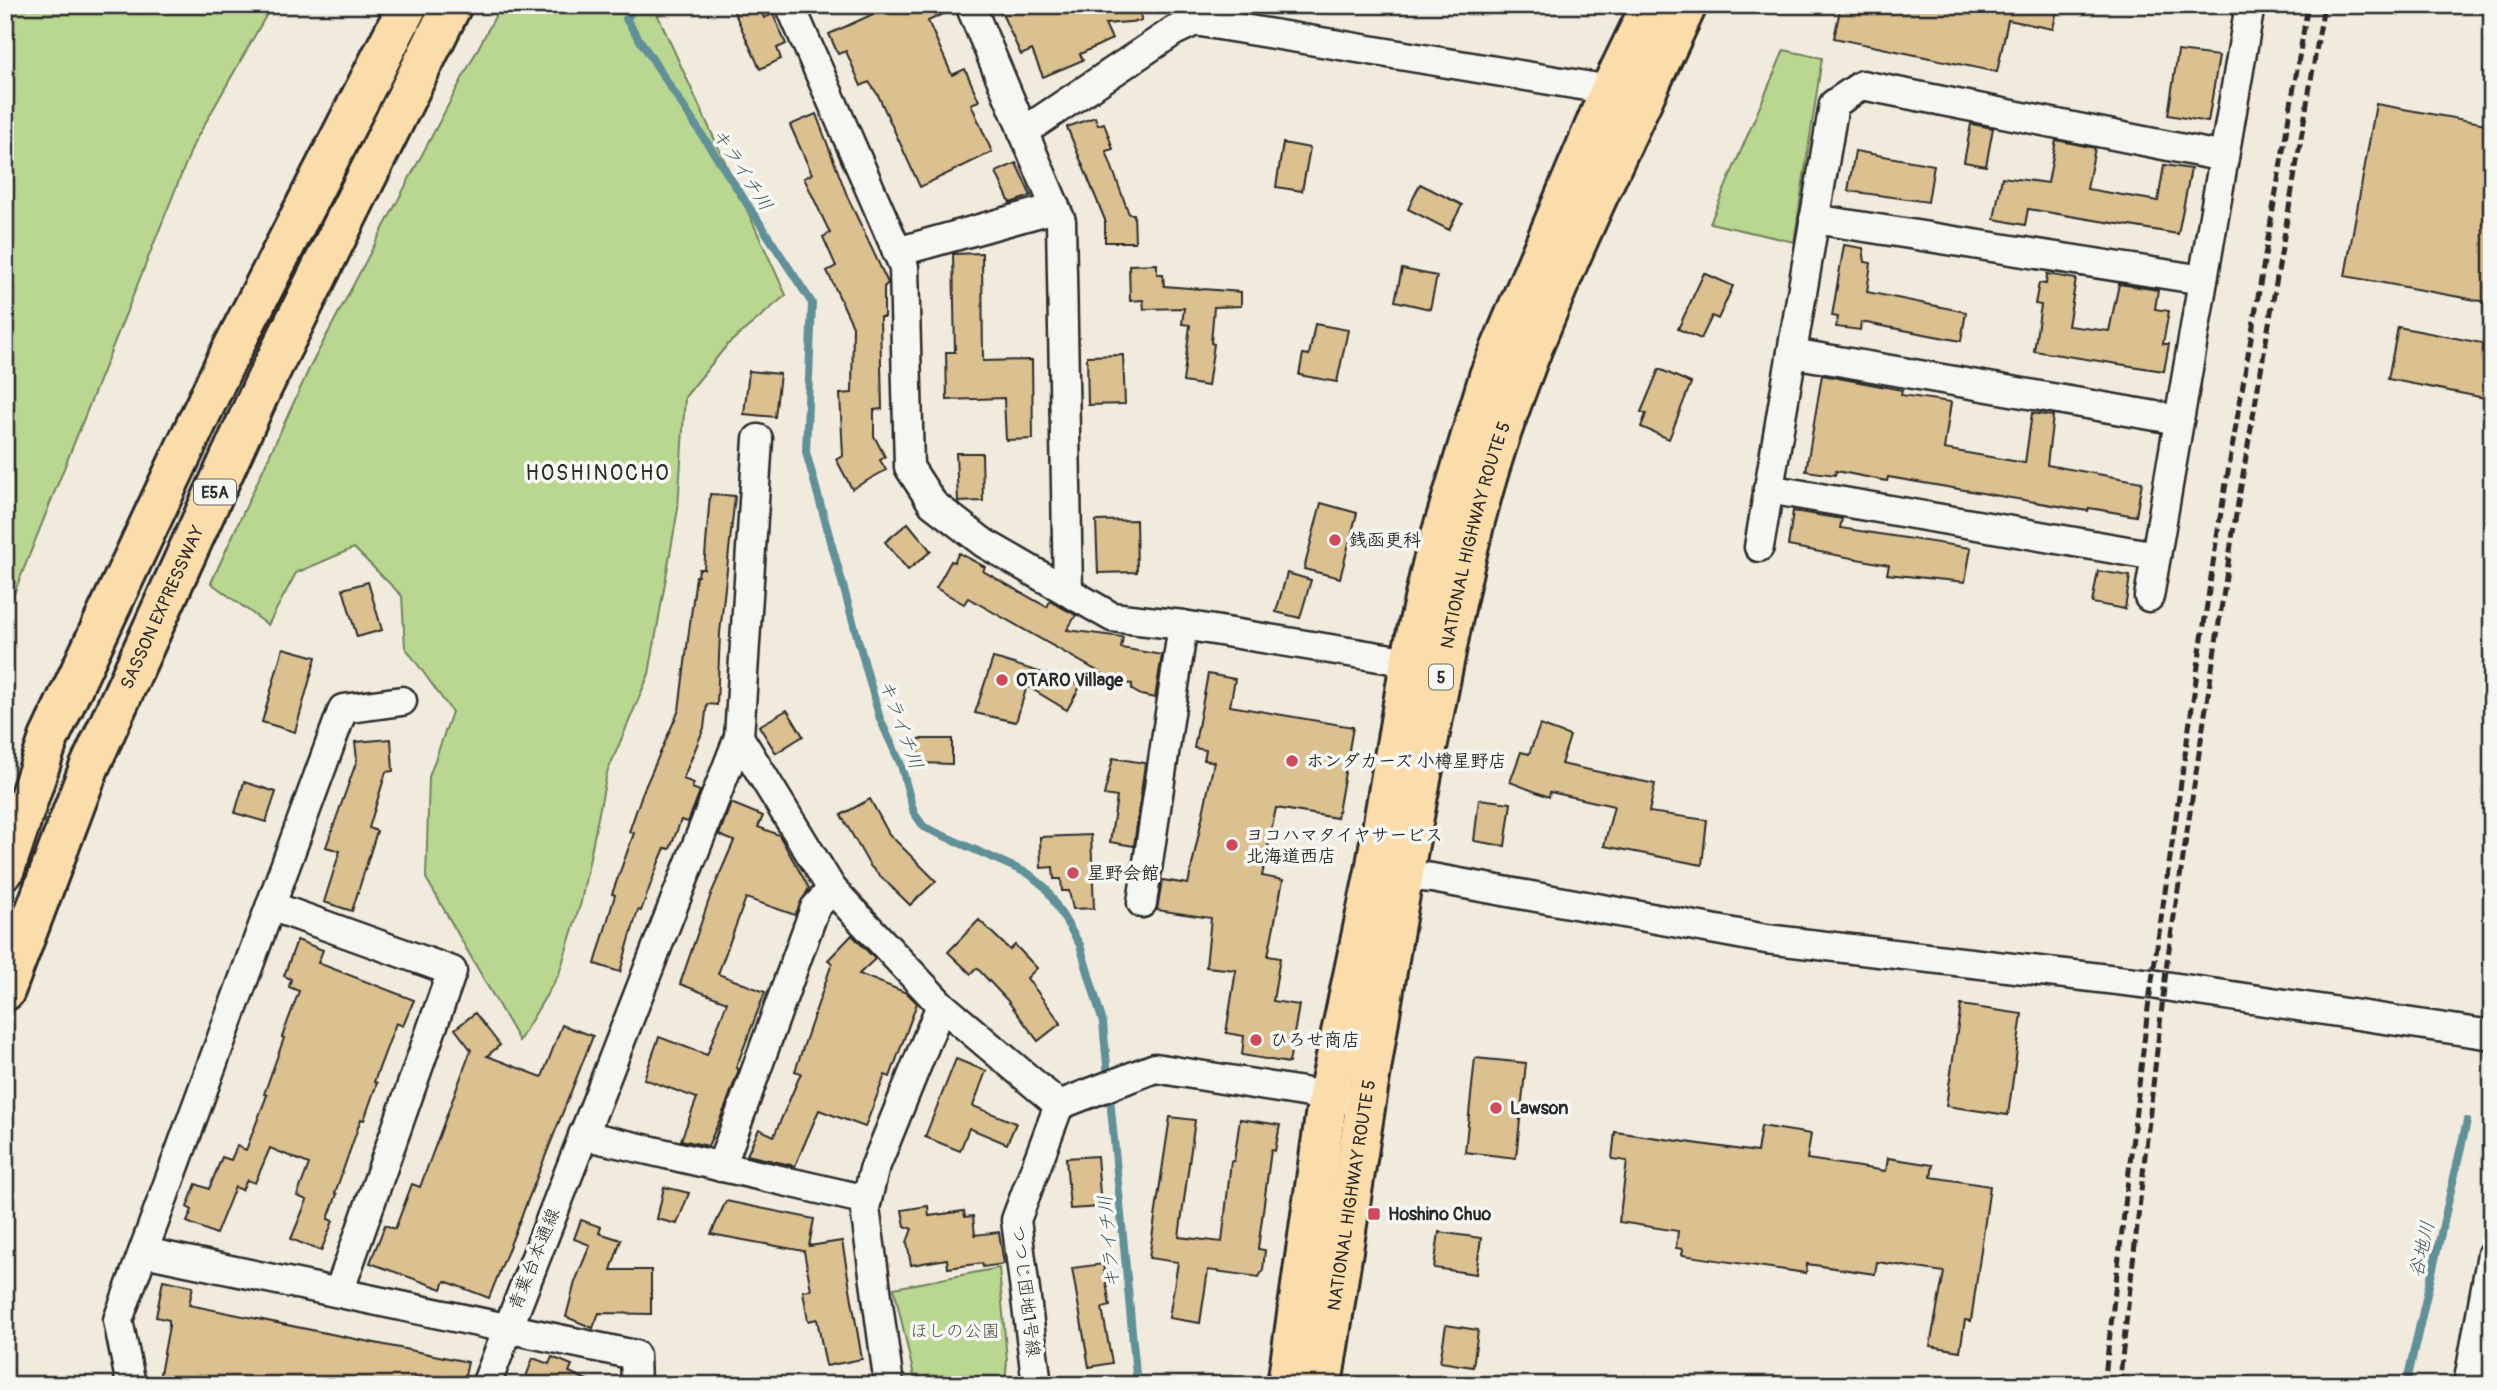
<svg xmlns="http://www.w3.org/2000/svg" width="2497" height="1390" viewBox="0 0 2497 1390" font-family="Pangolin,'Klee One',sans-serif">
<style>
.green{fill:#b9d790;stroke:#72815e;stroke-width:2}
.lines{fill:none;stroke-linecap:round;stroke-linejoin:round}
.stream{stroke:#609098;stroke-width:8}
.building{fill:#dbc090;stroke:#2b2b2b;stroke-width:2}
.minor-casing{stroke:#2b2b2b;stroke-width:33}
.trunk-casing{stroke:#2b2b2b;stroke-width:44}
.motorway-casing{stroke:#2b2b2b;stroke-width:44}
.minor{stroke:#f6f6f2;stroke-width:28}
.trunk{stroke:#fbddab;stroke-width:38}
.motorway{stroke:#fbddab;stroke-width:38}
.rail{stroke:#2b2b2b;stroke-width:5;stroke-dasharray:10 5;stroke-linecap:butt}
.poi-dot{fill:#d1495b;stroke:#f6f6f2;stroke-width:2.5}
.labels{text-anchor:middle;stroke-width:7;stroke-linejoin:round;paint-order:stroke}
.shield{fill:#f6f6f2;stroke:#686867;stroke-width:2}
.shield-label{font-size:16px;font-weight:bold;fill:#2b2b2b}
.street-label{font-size:18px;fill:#2b2b2b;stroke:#f6f6f2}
.poi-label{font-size:18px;font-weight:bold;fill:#2b2b2b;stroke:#f6f6f2;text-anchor:start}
.park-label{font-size:18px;fill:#4e5644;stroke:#f6f6f2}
.water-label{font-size:19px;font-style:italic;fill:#415558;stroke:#f6f6f2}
.quarter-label{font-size:21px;letter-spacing:2px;fill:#2b2b2b;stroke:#f6f6f2}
</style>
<rect width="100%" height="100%" fill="#f1ebde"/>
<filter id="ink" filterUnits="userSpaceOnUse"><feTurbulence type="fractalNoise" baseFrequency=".0143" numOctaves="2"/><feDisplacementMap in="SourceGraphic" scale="14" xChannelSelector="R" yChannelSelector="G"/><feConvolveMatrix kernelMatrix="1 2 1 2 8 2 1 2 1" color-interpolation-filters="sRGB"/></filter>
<g filter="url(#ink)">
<g class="green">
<path d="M5,5H272L194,143L5,616Z"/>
<path d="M501,5H653L786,295L727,345L685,397L678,509L649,674L607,773L581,902L559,974L519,1041L426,878L429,777L452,712L405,647L402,596L354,548L296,573L268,625L211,583L310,367Z"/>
<path d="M1784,50L1822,58L1794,242L1710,223Z"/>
<path d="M999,1268L1007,1360L1005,1385H916L894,1288Z"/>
</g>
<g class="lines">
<g class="stream">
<path d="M637,5L626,19L812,303L806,452L880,719L901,765L914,813L924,827L1029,874L1046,888L1080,945L1103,1023L1137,1385"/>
<path d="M2406,1385L2467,1121"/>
</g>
</g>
<g class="building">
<path d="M731,5H759L764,18L773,14L786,44L777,48L781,59L760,69Z"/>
<path d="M893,5H954V9L928,21L952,75L965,69L979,101L971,104L992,152L920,187L878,95L869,82L861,86L846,51L838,54L829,34Z"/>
<path d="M998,5H1140L1141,21L1105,24L1112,39L1080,54L1083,60L1043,77L1032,50L1021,55Z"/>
<path d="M1841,5H2058L2053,29L2008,20L1997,72L1834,38Z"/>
<path d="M2178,51L2219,56L2208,122L2168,115Z"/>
<path d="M2376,104L2492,125V303L2345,276Z"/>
<path d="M816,114L848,198L888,283L884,287V317H880L882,409L874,410V436L885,457L880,460L886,470L852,489L836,459L843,456L840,394L852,393L853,326L827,271L836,266L823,237L830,233L804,178L812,174L790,125Z"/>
<path d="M1095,117L1098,125L1104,123L1113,149L1106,151L1129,214H1134L1135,242H1105V220L1067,127Z"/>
<path d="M1971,124L1993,128L1986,166L1964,162Z"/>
<path d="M2056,140L2095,148L2087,189L2158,201L2164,165L2191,169L2178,234L2028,209L2025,225L1994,219L2002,177L2048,183Z"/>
<path d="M1283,143L1310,148L1302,191L1276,187Z"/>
<path d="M1855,151L1934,165L1928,202L1848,191Z"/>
<path d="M1016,163L1031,196L1010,203L996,172Z"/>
<path d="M1420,184L1462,205L1449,230L1408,209Z"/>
<path d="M1844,245L1863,248L1865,262L1871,263L1867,292L1966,312L1961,341L1861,322L1860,330L1836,327L1838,317L1832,316Z"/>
<path d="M982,253L983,361L1032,360L1033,439L1006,440L1004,398L947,400L946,352H955L953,254Z"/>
<path d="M1157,264V274H1163L1164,286L1241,292V306L1214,307L1211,343L1214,344L1208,386L1183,382L1190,325L1182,324L1184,308L1144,309L1143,300L1130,301L1129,265Z"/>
<path d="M1402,269L1437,276L1430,309L1395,301Z"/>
<path d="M1704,273L1733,286L1718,319L1712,316L1701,339L1678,329Z"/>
<path d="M2047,274L2076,279L2068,326L2109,331L2119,284L2158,290L2155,309L2169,311L2163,344H2169L2164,371L2034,351L2041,305L2035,304L2039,283L2046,284Z"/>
<path d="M1315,324L1348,330L1337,382L1299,375L1303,354L1309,355Z"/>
<path d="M2398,327L2492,345L2490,399L2388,379Z"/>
<path d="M1123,355L1125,404L1088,405L1087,356Z"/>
<path d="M1659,369L1691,383L1669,439L1641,427L1646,414L1641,412Z"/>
<path d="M749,371L780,374L775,417L744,414Z"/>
<path d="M1822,375L1902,390L1901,395L1951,402L1944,449L2025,463L2032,413L2053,416L2047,465L2142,482L2136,516L2089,508L2088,511L1888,477L1887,481L1836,471L1835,475L1806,471Z"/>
<path d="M956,453H982L983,501L958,502Z"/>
<path d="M710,494L735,496L720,633L717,705L707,704L704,728L683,779L694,783L692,788L700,791L688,822L681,820L670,849L665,848L658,864L641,911L638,910L620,972L595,964L615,895L612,894L634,833L629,832L642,794L679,710L696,576H698L699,569H704Z"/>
<path d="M1321,503L1357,513L1340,578L1304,569Z"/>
<path d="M1793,511L1842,519L1840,528L1971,548L1965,582L1887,574L1889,565L1788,546Z"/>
<path d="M1136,520L1137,572L1098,573L1096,521Z"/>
<path d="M908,523L931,551L908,570L885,542Z"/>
<path d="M959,553L985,567L983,571L1047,607L1050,601L1076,615L1067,630L1123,637L1121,648L1162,655L1155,698L1141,695L1132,690V684L1117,682L968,598L964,604L936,588L951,561L954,562Z"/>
<path d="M2098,571L2130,576L2125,609L2092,603Z"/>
<path d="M1287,573L1311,580L1300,618L1276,612Z"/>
<path d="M368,582L382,630L357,637L343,589Z"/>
<path d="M283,648L316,657L295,732L262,722Z"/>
<path d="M993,658L1001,660L1081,685L1067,710L1027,686L1016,722L975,713Z"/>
<path d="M1208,674L1235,679L1230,706L1353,727L1337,818L1276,808L1262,876L1283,880L1268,956L1280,958L1273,1001L1299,1005L1289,1063L1242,1055L1244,1036L1226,1033L1236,970L1206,967L1211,918L1157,910L1162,880L1188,884L1214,762L1204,760L1206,750L1194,748Z"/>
<path d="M787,710L803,736L776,753L759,726Z"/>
<path d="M1540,725L1570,736L1561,764L1655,784L1649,812L1707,820L1702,865L1604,846L1614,806L1550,792L1549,797L1510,782L1521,752L1529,754Z"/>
<path d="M391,739L393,771L386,772L369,828L377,831L352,911L324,902L340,851L326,847L357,760L355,742Z"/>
<path d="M919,739H952V764L918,763Z"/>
<path d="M1113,758L1145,763L1134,846L1110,842L1117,797L1104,795Z"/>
<path d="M244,782L276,792L266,822L235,813Z"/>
<path d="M870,799L889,834L936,881L910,905L870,866L841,815Z"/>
<path d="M1479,799L1511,803L1505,846L1474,841Z"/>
<path d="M731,803L763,816L758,827L779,835L809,888L795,915L746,898L718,974L765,992L736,1068L739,1069L725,1108L708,1146L681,1140L697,1098L644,1079L659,1037L707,1055L727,1002L680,984L711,894L734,841L719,835Z"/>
<path d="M1091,835L1094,908L1073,909L1069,891H1062L1061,879H1054L1053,867L1041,868L1040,837Z"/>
<path d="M979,920L1010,950L1015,945L1037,968L1027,978L1061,1023L1038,1041L1007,1000L977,968L971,974L948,952Z"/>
<path d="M852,935L875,959L859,974L907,993L917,1003L890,1077L885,1075L865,1127L819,1110L795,1166L747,1155L759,1129L774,1136L801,1073L795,1071L832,963L828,960Z"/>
<path d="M297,940L323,950L318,963L414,1000L403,1026L396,1023L374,1082L377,1083L364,1120L361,1119L335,1193L337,1194L328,1219L333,1221L321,1251L291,1239L307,1200L297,1196L309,1164L270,1148L255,1183L247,1180L242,1190L235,1187L216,1234L187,1222L192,1210L187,1207L196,1184L209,1189L222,1157L231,1160L237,1146L246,1150L267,1095L264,1094L284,1038L282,1037L299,991L289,987L291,979L284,976Z"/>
<path d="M1961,1005L2022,1014L2008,1115L1946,1106Z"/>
<path d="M475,1013L500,1045L487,1056L542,1077L562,1025L593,1036L489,1298L445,1281L442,1289L370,1263L385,1225L395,1229L412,1184L420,1187L471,1050L455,1029Z"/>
<path d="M1475,1058L1526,1063L1516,1158L1465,1152Z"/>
<path d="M956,1059L986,1071L973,1106L1016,1123L1007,1144L969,1128L960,1151L925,1137Z"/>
<path d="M1170,1117L1195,1120L1179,1237L1222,1242L1231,1161H1234L1240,1119L1280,1125L1275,1151L1271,1150L1258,1249L1265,1250L1263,1270L1259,1277L1208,1270L1200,1323L1169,1318L1178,1262L1149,1258Z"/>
<path d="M1761,1126L1811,1134L1807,1159L1886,1171L1888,1158L1933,1165L1931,1177L1990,1186L1971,1321L1965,1320L1960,1351L1930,1346L1944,1272L1877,1262L1875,1274L1807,1264L1806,1273L1682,1255L1683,1249L1676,1248L1678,1231L1619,1222L1627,1161L1612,1159L1615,1132L1757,1152Z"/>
<path d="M1097,1156L1101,1207L1070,1209L1066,1158Z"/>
<path d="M664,1187L689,1193L677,1224L657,1219Z"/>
<path d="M726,1201L814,1219L809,1246L842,1241L862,1359L826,1366L817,1319L808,1321L803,1291L811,1290L804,1251L711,1234Z"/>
<path d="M928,1206L929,1216L964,1211L965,1217L973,1216L975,1235L999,1232L1004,1264L983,1267L982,1263L948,1268L947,1259L911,1265L907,1242L912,1229L905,1226L902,1210Z"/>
<path d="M581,1220L601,1227L599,1233L621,1240L611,1270H651V1314L599,1313L593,1328L566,1317L575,1282L590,1245L574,1239Z"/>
<path d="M1439,1232L1481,1238L1476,1274L1434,1268Z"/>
<path d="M1103,1264L1110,1306L1102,1308L1112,1363L1089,1367L1072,1268Z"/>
<path d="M163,1280L193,1286L189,1305L468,1362L463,1385H443L415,1378L413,1385H158L169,1326V1320L156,1317Z"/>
<path d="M1446,1325L1478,1330L1473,1367L1440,1362Z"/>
<path d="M552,1357L572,1365L569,1372L598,1385H523L533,1358L549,1364Z"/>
</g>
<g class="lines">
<defs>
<g id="minor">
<path d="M790,5L904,267L909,467L933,504L984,543L1112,617L1183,625L1410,662"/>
<path d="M970,5L1061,221L1068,592"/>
<path d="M1023,132L1174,31L1195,21L1610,90"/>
<path d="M1814,219L2203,280"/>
<path d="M897,252L1055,208"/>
<path d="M1792,353L2179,420"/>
<path d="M1768,489L2156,556"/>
<path d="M1759,547L1834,104L1862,85L2224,157"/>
<path d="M2149,597L2250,5"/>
<path d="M739,737L832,889L941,1005L1059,1105"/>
<path d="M1387,873L1432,878L1766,939L2151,984L2492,1035"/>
<path d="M1142,903L1183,625"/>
<path d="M271,906L452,971L339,1292"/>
<path d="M583,1135L867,1200"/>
<path d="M721,1167L815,908L832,889"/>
<path d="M144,1252L635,1355L636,1385"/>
<path d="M131,1385L118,1320L343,709L402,701"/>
<path d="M486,1385L739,737L758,439"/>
<path d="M889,1385L865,1208L874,1170L941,1005"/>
<path d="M1037,1385L1016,1220L1059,1105L1155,1068L1346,1099"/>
<path d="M2468,1385L2492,1254"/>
</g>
<g id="trunk">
<path d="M1287,1385L1328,1095L1375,871L1410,662L1432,565L1489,376L1610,90L1651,5"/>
<path id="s1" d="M1322,1385C1357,1164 1388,942 1432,723C1452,622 1470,519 1505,422C1555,279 1623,143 1687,5"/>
</g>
<g id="motorway">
<path d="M5,869L49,738L223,367L408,5"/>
<path id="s2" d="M5,991L89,768L262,388L452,5"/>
</g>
</defs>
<use href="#minor" class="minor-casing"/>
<use href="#trunk" class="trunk-casing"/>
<use href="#motorway" class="motorway-casing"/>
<use href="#minor" class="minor"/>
<use href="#trunk" class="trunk"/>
<use href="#motorway" class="motorway"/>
<g class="rail">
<path d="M2104,1385L2148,1008L2217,536L2308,5"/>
<path d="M2119,1385L2167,962L2232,538L2324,5"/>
</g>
</g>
</g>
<g class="poi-dot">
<circle cx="1335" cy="540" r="7"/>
<circle cx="1002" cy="680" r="7"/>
<circle cx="1292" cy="761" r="7"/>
<circle cx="1232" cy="845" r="7"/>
<circle cx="1073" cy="873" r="7"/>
<circle cx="1256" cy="1040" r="7"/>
<circle cx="1496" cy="1108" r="7"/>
<rect x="1367" y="1207" width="14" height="14" rx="3.5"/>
</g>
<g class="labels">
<g class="shield">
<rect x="194" y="479.5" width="42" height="25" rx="5"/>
<rect x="1429" y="664.5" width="24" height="25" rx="5"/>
</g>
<g class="shield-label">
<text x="215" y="498">E5A</text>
<text x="1441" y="683">5</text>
</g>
<g class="street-label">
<text dy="6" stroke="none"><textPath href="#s1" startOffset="864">NATIONAL HIGHWAY ROUTE 5</textPath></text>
<text dy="6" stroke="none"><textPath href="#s2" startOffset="415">SASSON EXPRESSWAY</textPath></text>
<text dy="6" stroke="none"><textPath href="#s1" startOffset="192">NATIONAL HIGHWAY ROUTE 5</textPath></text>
<text transform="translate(534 1259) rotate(-68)" y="6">青葉台本通線</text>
<text transform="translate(1026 1291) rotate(83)" y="6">つつじ団地1号線</text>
</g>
<g class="poi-label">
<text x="1349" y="546">銭函更科</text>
<text x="1016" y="686">OTARO Village</text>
<text x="1306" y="767">ホンダカーズ 小樽星野店</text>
<text x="1246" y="841">ヨコハマタイヤサービス<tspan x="1246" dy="21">北海道西店</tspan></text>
<text x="1087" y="879">星野会館</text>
<text x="1270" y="1046">ひろせ商店</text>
<text x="1510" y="1114">Lawson</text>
<text x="1388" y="1220">Hoshino Chuo</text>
</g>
<g class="park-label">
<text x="955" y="1337">ほしの公園</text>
</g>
<g class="water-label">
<text transform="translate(743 169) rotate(57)" y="7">キライチ川</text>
<text transform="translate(902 724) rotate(70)" y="7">キライチ川</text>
<text transform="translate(1108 1242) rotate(-95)" y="7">キライチ川</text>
<text transform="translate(2421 1249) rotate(-77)" y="7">谷地川</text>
</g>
<g class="quarter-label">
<text x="598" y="480">HOSHINOCHO</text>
</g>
</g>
<rect width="2497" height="1390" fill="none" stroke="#f6f6f2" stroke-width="28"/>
<rect x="14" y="14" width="2469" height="1362" fill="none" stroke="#2b2b2b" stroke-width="2.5" filter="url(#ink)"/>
</svg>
